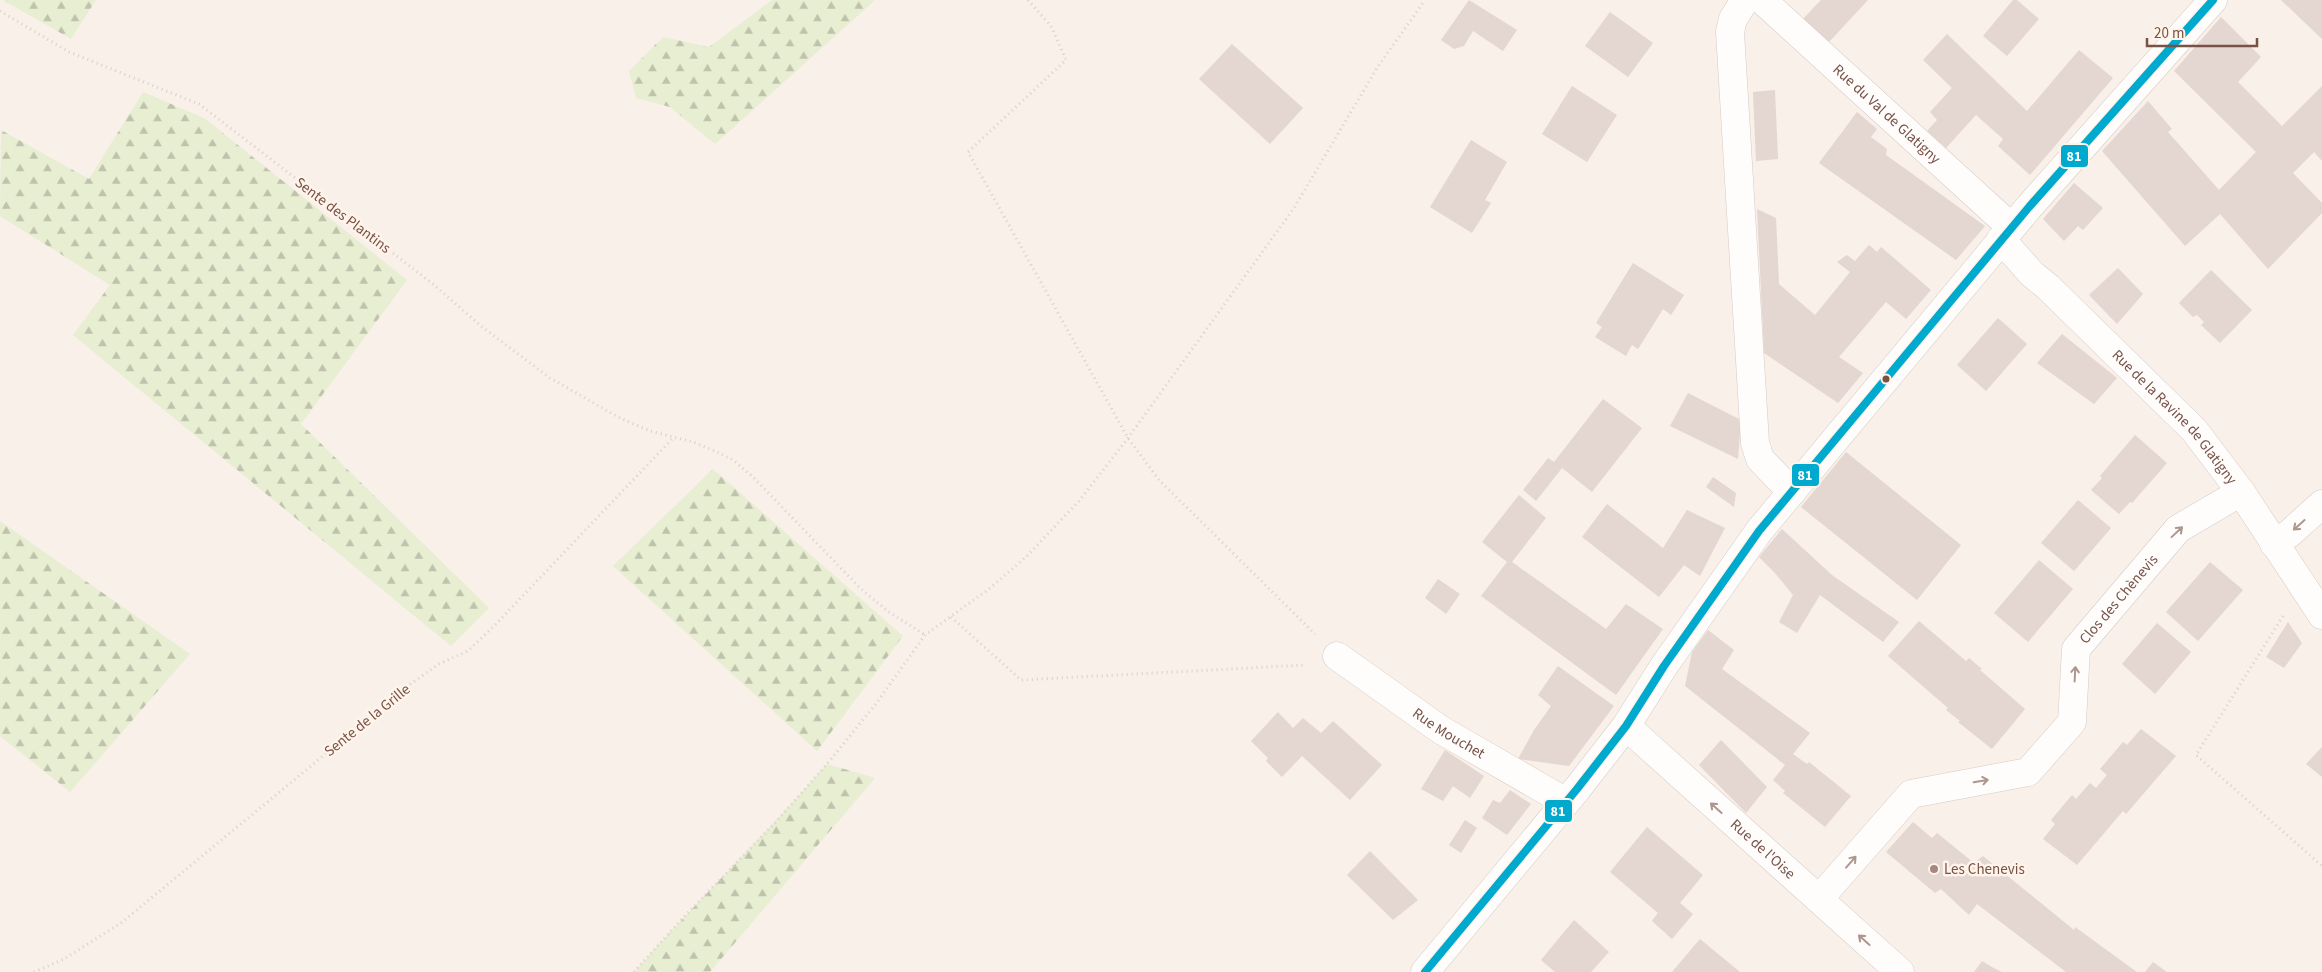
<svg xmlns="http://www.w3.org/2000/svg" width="2322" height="972" viewBox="0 0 2322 972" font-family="'Source Sans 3',sans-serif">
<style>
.forest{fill:url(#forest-firs)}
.building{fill:#e4d6d0}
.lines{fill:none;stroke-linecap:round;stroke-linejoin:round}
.street-casing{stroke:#d6cbc6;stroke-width:29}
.secondary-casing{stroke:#d6cbc6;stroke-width:29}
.path{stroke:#dacfcb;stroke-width:3;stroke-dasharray:1 4;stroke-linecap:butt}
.street{stroke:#fefdfc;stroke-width:28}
.secondary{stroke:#fefdfc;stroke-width:28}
.bus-1-casing{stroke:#fff4ea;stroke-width:11}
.bus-1{stroke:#00a9ce;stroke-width:8}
.oneway{stroke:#ae968f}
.bus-dot{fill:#785147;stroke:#fff4ea;stroke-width:2}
.poi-dot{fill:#a58980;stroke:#fff4ea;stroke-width:2}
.labels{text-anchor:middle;stroke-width:5;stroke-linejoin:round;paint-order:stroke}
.street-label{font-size:15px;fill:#785147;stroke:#fff4ea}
.poi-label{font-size:15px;fill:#785147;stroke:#fff4ea;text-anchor:start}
.line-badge{stroke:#fff4ea;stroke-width:2}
.badge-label{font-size:14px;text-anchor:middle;font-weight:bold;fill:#fff}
</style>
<defs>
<pattern id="forest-firs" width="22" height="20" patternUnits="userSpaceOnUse" patternTransform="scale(1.25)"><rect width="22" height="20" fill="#e7eed2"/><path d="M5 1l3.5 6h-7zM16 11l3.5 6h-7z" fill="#c0c3ac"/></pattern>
</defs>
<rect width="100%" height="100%" fill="#f8f0e9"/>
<g class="forest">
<path d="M3,0H96L71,39Z"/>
<path d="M772,0H875L715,144L670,107L636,98L629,71L663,37L709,47Z"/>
<path d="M143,92L204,118L407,280L301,424L489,608L451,646L73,335L110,285L0,216L1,130L89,179Z"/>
<path d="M713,469L903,636L817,751L613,566Z"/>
<path d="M0,521L190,654L70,792L0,736Z"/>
<path d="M827,764L875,778L710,972H634C697,902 764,835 827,764Z"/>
</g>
<g class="building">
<path d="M1469,0L1517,30L1503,51L1473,31L1464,46L1454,49L1441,40Z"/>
<path d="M1821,0H1868L1829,42L1803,19Z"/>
<path d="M2013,0H2017L2039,19L2007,56L1983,36Z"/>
<path d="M2281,0H2322V39Z"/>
<path d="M1610,12L1653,43L1628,77L1585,46Z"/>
<path d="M2221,17L2261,57L2238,82L2282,126L2322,86V161L2314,152L2293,173L2322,203V213L2268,269L2220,214L2185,246L2102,151L2148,101L2172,129L2168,132L2219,190L2256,152L2174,71Z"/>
<path d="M1947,34L2027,111L2079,50L2113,78L2030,175L1998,146L2003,139L1976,115L1946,148L1927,131L1937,120L1930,112L1952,88L1923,60Z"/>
<path d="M1232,44L1303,108L1270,144L1199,79Z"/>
<path d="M1572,86L1617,115L1587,162L1542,134Z"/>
<path d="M1775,90L1778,159L1756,161L1753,92Z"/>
<path d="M1857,112L1877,129L1871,137L1887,149L1886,155L1985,226L1956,260L1819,163Z"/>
<path d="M1471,140L1507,162L1485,200L1491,203L1472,233L1430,207Z"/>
<path d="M2074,183L2103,208L2083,230L2078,226L2064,241L2043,219Z"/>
<path d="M1757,209L1776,218L1779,284L1815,315L1850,272L1837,262L1847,255L1855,261L1869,245L1877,252L1881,247L1931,290L1906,319L1886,302L1839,357L1863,373L1838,403L1764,353Z"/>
<path d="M1633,263L1684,295L1671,315L1663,309L1638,349L1632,345L1626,356L1595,337L1602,327L1596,323Z"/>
<path d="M2118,268L2143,294L2117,324L2089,295Z"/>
<path d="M2211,270L2252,310L2220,343L2201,325L2204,322L2197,315L2193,317L2179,303Z"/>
<path d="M1998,318L2027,344L1986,391L1957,365Z"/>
<path d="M2062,334L2117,378L2094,404L2037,363Z"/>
<path d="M1688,393L1741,420L1738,459L1670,426Z"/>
<path d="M1603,399L1642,428L1592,492L1562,468L1536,501L1523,490L1548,458L1554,462Z"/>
<path d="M2135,435L2167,463L2132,503L2130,502L2119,514L2091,490L2102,478L2100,476Z"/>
<path d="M1846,452L1961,545L1917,600L1801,507Z"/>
<path d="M1713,477L1736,493L1734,507L1706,487Z"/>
<path d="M1519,495L1546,518L1512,562L1606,629L1626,604L1663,629L1616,695L1481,596L1507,562L1482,542Z"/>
<path d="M2078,500L2111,528L2074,571L2041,543Z"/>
<path d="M1607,504L1663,548L1687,510L1725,528L1700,576L1684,565L1659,597L1582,537Z"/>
<path d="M1782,529L1832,575L1899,622L1883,642L1820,595L1797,633L1779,622L1793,595L1774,572L1759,557Z"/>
<path d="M2039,560L2073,589L2028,642L1994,613Z"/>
<path d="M2210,562L2243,590L2198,641L2166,612Z"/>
<path d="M1438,579L1460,594L1446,614L1425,598Z"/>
<path d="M1919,621L1966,661L1969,658L1982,669L1980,670L2025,709L1992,749L1958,722L1960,721L1946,710L1948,708L1888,656Z"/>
<path d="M2288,622L2302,643L2284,668L2266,657Z"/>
<path d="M2157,623L2191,652L2155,694L2122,664Z"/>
<path d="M1708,630L1734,650L1722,669L1810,733L1793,754L1807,764L1809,762L1851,796L1825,827L1783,793L1785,791L1773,780L1785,765L1685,686L1692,652Z"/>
<path d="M1558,666L1614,706L1569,766L1518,759L1534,730L1551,706L1538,695Z"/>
<path d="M1278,712L1293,728L1303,718L1321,733L1333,721L1382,765L1350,800L1302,756L1282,777L1266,761L1268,758L1251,741Z"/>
<path d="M2141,729L2176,756L2126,814L2123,811L2077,865L2043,839L2055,824L2051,820L2072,795L2076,799L2090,783L2096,788L2107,775L2100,769L2123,742L2127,745Z"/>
<path d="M1721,740L1767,787L1746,813L1699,765Z"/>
<path d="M2322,747V777L2306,764Z"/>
<path d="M1445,750L1484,776L1470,798L1453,786L1443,801L1421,789Z"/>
<path d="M1510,790L1531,804L1507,835L1482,818L1493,800L1500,803Z"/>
<path d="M1465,820L1477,828L1461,853L1449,845Z"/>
<path d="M1913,822L1932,838L1937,833L1974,863L1983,856L2074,930L2075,927L2137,972H2066L1977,904L1969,915L1941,889L1935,893L1886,852Z"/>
<path d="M1647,827L1703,875L1680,903L1693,914L1672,939L1652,921L1658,913L1610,872Z"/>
<path d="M1370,851L1418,900L1393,920L1347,875Z"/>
<path d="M1574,920L1609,952L1591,972H1555L1541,960Z"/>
<path d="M1700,939L1740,972H1672Z"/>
<path d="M1982,961L1992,967L2002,972H1974Z"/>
<path d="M2153,962L2167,972H2145Z"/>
</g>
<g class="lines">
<defs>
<g id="street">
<path d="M1745,0L1733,19L1730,32L1755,443L1760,459L1792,492"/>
<path id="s1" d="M1762,0L2011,227"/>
<path d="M2274,544L2290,533L2322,504"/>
<path id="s2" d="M1337,656L1441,730L1566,802"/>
<path id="s3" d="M1626,726L1900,972"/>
<path id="s4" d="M1819,899L1911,794L2028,772L2072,722L2076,649L2178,529L2241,492"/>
</g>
<g id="secondary">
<path id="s5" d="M2001,239L2032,274L2048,287L2194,430L2241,492L2322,615"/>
<path d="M1425,972L1577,789L1626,726L1664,666L1759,531L2029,207L2213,0"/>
</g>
</defs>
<use href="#street" class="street-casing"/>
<use href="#secondary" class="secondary-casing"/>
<g class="path">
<path d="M1028,0L1051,26L1066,60L968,152L1128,438L1159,480L1315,634"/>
<path d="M0,11L69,52L199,104L433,284L481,326L550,378L618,417L650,431L693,442L715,451L733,460L753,477L861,589L889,612L925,635"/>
<path d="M2283,616L2196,755L2322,866"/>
<path d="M951,617L1021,680L1306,665"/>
<path d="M34,972L64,959L121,923L409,685L439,664L468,651L495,625L674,437"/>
<path d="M634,972L679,922L775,823L827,764L875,705L925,635L989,589L1026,557L1079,501L1128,438L1294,208L1377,68L1425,0"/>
</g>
<use href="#street" class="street"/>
<use href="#secondary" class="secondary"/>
<defs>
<path id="bus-1" d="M1425,972L1577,789L1626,726L1664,666L1759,531L2029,207L2213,0"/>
</defs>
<use href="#bus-1" class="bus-1-casing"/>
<use href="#bus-1" class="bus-1"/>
</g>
<defs><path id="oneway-shaft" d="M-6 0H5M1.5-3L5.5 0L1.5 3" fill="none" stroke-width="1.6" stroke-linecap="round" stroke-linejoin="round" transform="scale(1.25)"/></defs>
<g class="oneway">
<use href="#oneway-shaft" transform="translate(2299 525) rotate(138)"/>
<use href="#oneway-shaft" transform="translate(2177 532) rotate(-43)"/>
<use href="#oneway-shaft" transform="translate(2075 674) rotate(-87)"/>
<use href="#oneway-shaft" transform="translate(1981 781) rotate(-10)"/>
<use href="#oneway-shaft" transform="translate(1716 808) rotate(-138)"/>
<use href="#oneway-shaft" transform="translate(1851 862) rotate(-49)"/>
<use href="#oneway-shaft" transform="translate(1864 940) rotate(-138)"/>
</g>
<circle class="bus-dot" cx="1886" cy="379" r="4.5"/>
<circle class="poi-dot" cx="1934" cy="869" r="5"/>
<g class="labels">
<g class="street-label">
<text dy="5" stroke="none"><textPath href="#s1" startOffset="169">Rue du Val de Glatigny</textPath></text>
<text transform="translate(343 215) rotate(37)" y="5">Sente des Plantins</text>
<text dy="5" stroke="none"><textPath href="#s5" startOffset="249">Rue de la Ravine de Glatigny</textPath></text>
<text dy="5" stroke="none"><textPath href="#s4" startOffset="464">Clos des Chènevis</textPath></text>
<text transform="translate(367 720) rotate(-39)" y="5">Sente de la Grille</text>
<text dy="5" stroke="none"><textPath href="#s2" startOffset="136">Rue Mouchet</textPath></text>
<text dy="5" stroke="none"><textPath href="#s3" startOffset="184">Rue de l'Oise</textPath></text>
</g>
<g class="poi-label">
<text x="1944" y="874">Les Chenevis</text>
</g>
</g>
<g class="line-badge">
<rect x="2060" y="144" width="29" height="24" rx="5" fill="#00a9ce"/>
<rect x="1791" y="463" width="29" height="24" rx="5" fill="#00a9ce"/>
<rect x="1544" y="799" width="29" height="24" rx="5" fill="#00a9ce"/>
</g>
<g class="badge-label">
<text x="2074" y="161">81</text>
<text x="1805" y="480">81</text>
<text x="1558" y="816">81</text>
</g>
<path d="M2147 38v8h110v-8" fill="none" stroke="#785147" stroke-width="2.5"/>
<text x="2154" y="38" font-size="15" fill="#785147" stroke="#fff4ea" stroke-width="4" paint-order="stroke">20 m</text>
</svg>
